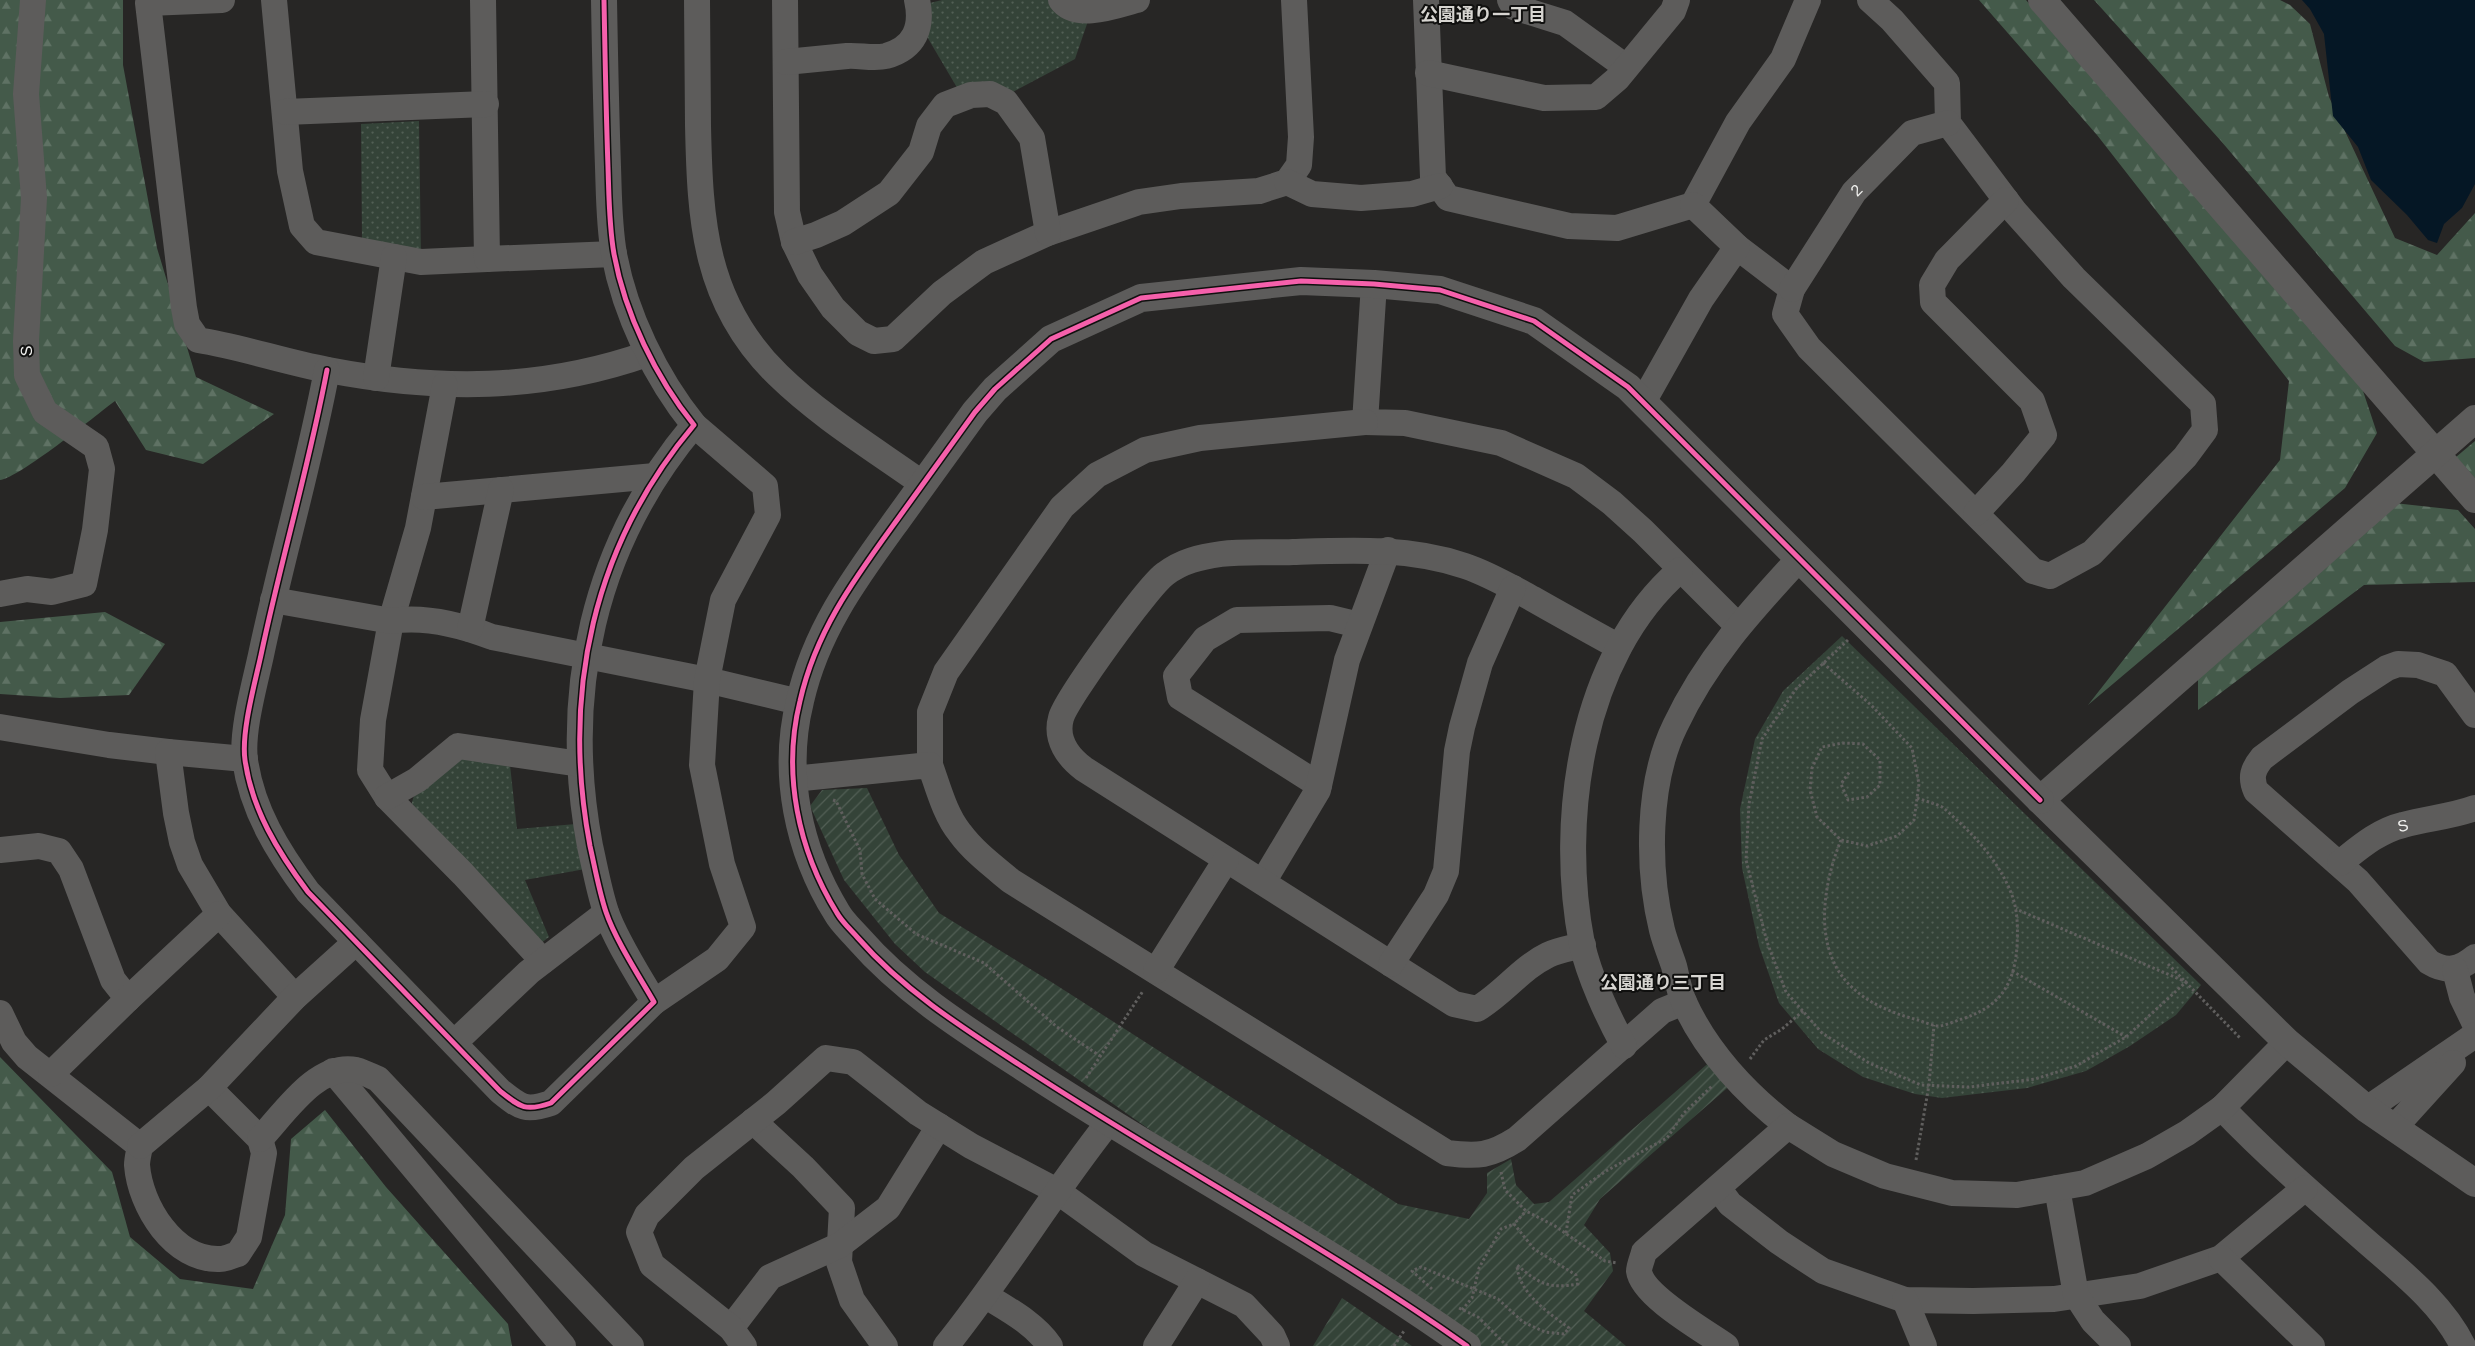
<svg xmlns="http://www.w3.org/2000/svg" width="2475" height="1346" viewBox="0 0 2475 1346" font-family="Helvetica,'Noto Sans JP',sans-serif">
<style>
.forest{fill:url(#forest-firs)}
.park{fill:url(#park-dots)}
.garden{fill:url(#garden-furrows)}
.water{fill:#051725}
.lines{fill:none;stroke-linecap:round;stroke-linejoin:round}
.path{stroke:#605f5e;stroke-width:3;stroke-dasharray:2.5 2.5;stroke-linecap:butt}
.minor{stroke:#5d5c5b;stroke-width:26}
.tertiary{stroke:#5d5c5b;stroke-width:28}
.cycleway-casing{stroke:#10100f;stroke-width:8}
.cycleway{stroke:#f560ab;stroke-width:5}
.labels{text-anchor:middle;stroke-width:4;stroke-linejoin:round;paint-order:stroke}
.street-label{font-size:16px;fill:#f1f1ef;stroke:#10100f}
.neighbourhood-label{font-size:18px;font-weight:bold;fill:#d7d5d1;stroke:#10100f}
</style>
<defs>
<pattern id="forest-firs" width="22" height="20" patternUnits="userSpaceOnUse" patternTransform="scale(1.25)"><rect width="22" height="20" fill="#445a4a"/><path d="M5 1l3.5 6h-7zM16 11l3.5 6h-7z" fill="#5f7264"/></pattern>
<pattern id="park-dots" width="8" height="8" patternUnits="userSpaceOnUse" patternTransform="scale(1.25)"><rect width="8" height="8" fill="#344338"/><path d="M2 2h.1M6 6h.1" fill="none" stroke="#525f55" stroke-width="1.8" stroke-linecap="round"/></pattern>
<pattern id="garden-furrows" width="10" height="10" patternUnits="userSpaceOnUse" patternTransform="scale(1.25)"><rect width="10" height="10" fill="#344338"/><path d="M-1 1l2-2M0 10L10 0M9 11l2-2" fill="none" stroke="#525f55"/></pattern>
</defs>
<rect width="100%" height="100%" fill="#272625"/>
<g class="forest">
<path d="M0,0H123V65L157,248L196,377L274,414L203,464L146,450L115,401C95,416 19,478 0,480Z"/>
<path d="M1979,0H2026L2362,388L2377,433L2345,488L2088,705L2280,460L2289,381L2097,135Z"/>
<path d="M2094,0H2280L2290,5L2310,24L2329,97L2395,238L2437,255L2475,213V358L2424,362L2395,346L2221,141Z"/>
<path d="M2475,441V478L2456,457Z"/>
<path d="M2394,503L2458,510L2475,529V582L2364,585L2198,710V679Z"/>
<path d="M105,612L165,644L129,695L60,698L0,694V622Z"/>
<path d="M0,1057L112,1172L130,1237L180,1279L253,1289L285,1215L291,1139L325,1110L386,1187L508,1324L512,1346H0Z"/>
</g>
<g class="park">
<path d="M942,0H1052L1088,21L1075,59L1011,93L959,91L926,35V4Z"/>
<path d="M419,121L421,257L362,242L361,124Z"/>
<path d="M1842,636L2201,985L2176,1015L2130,1046L2086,1071L2027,1088L1942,1098L1915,1094L1863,1077L1818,1049L1779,1003L1759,946L1742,868L1740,809L1755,739L1783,691Z"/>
<path d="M459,757L510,765L517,829L576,824L585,869L525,880L549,937L540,944L410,809L415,792Z"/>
</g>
<g class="garden">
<path d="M867,788L899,855L939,913L1053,983L1398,1204L1469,1219L1487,1193V1173L1511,1159L1516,1185L1534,1204L1549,1202L1713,1059L1733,1083L1600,1199L1584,1225L1610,1253L1613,1271L1584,1311L1626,1346H1458L925,972L895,944L844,880L810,806L822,790Z"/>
<path d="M1342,1298L1412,1346H1313Z"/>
</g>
<path class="water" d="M2302,0H2475V184L2462,208L2444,224L2437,243L2428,240L2407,215L2371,180L2358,147L2333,116L2324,34L2310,9Z"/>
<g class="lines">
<g class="path">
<path d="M1848,640L1796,689L1762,739L1749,804L1746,860L1767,942L1786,992L1822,1033L1869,1063L1921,1085L1969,1087L2035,1079L2076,1066L2126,1037L2186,982L2016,909"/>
<path d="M1823,663L1871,705L1912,748L1919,784L1914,820L1897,836L1867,846L1841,840L1817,817L1810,790L1812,768L1822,747L1842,743L1863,744L1880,760V785L1867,797L1848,800L1841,784L1850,771"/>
<path d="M833,800L836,801L860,850L862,874L875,899L916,934L984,963L1057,1027L1100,1056"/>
<path d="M1841,840C1827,874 1817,922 1832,958C1846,994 1883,1011 1918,1020C1924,1022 1933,1026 1940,1026C1947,1025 1955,1021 1962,1019C1999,1007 2014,986 2017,947C2018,926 2018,907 2009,888C1997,861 1980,842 1959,822C1953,817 1948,811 1942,807C1934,803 1925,801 1917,798"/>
<path d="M2168,964L2241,1039"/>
<path d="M2012,971L2126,1037"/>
<path d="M1750,1059L1764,1040L1782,1029L1803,1011"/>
<path d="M1086,1078L1143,991"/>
<path d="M1916,1160L1929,1085L1934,1025"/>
<path d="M1501,1172L1505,1190L1526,1211L1555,1226L1605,1261L1617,1263"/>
<path d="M1566,1233L1572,1195L1606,1171L1667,1138L1684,1113L1712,1086"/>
<path d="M1432,1289L1412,1271L1421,1267L1498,1299L1523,1322L1545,1332L1564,1334L1569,1328C1549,1313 1518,1293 1517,1265C1539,1284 1549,1289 1578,1284L1576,1275L1534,1249L1514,1224L1526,1211"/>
<path d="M1459,1308L1478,1317L1507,1346"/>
<path d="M1462,1310L1472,1298L1479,1268L1501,1229L1514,1224"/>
<path d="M1394,1346L1404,1331"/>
</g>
<g class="minor">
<path d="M222,0L148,3L184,308L187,324L198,340C242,347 284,362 328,370C438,391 541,391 647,354"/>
<path d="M274,0L290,171L302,226L316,242L421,262L487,259"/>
<path d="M483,0L487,259L614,254"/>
<path d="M697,0C697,42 698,83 698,125C700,221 704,303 778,375C821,417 874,449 923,484"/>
<path d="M785,0L787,212L794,242L810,275L833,308L858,333L874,341L893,339L942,293L984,262L1048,233L1139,202L1181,196L1259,191L1287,182L1299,165L1301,137L1294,0"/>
<path d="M1061,0C1076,21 1118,5 1137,0"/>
<path d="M1426,0L1433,177L1448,198L1569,226L1617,228L1693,205L1738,122L1783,59L1808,0"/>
<path d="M1510,0L1514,7L1565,23L1626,67"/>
<path d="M786,62C806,60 827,58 847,56C859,55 874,59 886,56C915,48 923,27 917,0"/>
<path d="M1428,73L1544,98L1596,97L1617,79L1673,11L1677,0"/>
<path d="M285,112L486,104"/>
<path d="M1287,182L1312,194L1361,198L1412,194L1440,186"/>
<path d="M794,242L816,235L843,223L889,193L921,152L929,126L945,105L971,95L990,94L1006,102L1032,138L1048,233"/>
<path d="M1737,247L1792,289L1785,314L1809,348L2033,571L2050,576L2092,553L2185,457L2205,430L2203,404L2074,278L2015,212L1948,123L1947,83L1892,20L1870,0"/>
<path d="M1374,284L1365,422L1405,423L1501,443L1576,476L1612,503L1643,531L1738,626"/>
<path id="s1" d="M1792,289L1854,192L1912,133L1948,123"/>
<path d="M327,370C309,466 281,560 261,655C255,683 241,732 245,760C252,810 278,852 308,892L500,1091C520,1107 525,1112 551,1103L654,1002C639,976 615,939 606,912C599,891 595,868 590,846C561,693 593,545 694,425C656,378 625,314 614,254C609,226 609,196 608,167C606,111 605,56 604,0"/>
<path d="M376,378L394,257"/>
<path d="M445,385L418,528L391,621L373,720L370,770L387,797L463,874L543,961"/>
<path d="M1643,402L1701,299L1737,247L1693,205"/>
<path d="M424,497L655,476"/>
<path d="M1976,513L2013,473L2044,435L2032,401L1933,302L1932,285L1947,260L2006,200"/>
<path d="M0,594L27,589L52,592L84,584L95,530L102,469L96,447L45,412L27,375L26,341L34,198L26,94L33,0"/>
<path d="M273,600L391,621C423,616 461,625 492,637L707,680L799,702"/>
<path d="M470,629L501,490"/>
<path d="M2475,715L2445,674L2418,665L2398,664L2387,668L2350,692L2262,758C2253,769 2250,777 2256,791L2358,881L2429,962C2447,973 2459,970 2475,957"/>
<path d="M0,727L109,745L168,752"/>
<path d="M245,759L168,752L176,813L182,842L190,865L219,914L295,997"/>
<path d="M930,765V712L946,672L1062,507L1097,475L1145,450L1200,438L1365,422"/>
<path d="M793,779L930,765C938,787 945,815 960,833C974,852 993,866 1011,881L1447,1153C1478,1157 1490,1156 1517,1139L1662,1011L1684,1002"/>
<path d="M1319,785L1180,697L1176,676L1205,639L1237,620L1330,618L1359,625"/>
<path d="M387,797L417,780L458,746L580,764"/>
<path d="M0,850L39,846L59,851L71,869L113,980L128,999"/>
<path id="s2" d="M2340,863C2359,848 2378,831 2403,825C2427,818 2451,817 2475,808"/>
<path d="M1263,882L1318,790L1347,660L1388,550"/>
<path d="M1583,945C1572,948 1558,950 1548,955C1521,968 1503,994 1477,1009L1454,1004L1084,769C1068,757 1055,739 1061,718C1066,699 1149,585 1165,574C1182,561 1200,557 1221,554C1244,551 1269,553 1293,552C1351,550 1409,547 1465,566C1489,574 1511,587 1533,599C1561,615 1590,631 1619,647"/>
<path d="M1391,964L1436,895L1446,871L1457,751L1462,727L1480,663L1513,588"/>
<path d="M2455,970L2462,997L2475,1024"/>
<path d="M1156,971L1226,860"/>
<path d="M654,1002L717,959L743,927L722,864L702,765L707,680L723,600L768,515L765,486L694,425"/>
<path d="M0,1013L14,1042L27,1057L140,1146C139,1152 137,1159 137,1165C140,1206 174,1261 220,1259C226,1259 233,1255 238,1254L249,1237L264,1153L260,1139L209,1088"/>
<path d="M455,1042L529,972L606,913"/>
<path d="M1624,1046C1608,1017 1589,976 1582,944C1558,821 1580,656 1680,570"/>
<path d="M333,1071L563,1346"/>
<path d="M51,1074L128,999L219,914"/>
<path d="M2222,1108C2265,1153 2312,1194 2359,1235C2396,1268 2441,1301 2463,1346"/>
<path d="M2367,1109L2475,1035"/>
<path d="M753,1121L803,1167L842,1208L839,1262L852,1300L885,1346"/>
<path d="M1788,1126C1746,1094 1706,1051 1684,1002C1679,991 1677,978 1674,966C1670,954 1665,942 1662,930C1647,869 1647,783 1675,726C1706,660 1750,612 1798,560"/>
<path d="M2394,1128L2453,1063"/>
<path d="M260,1139C284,1114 317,1062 356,1070C364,1072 371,1076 378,1079L631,1346"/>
<path d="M140,1146L209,1088L295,997L356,942"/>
<path d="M1718,1188L1730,1204L1779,1242L1823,1271L1905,1300L1973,1301L2054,1299L2140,1286L2221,1258L2305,1188"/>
<path d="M2057,1188L2076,1295L2093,1321L2118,1346"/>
<path d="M2221,1258L2312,1346"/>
<path d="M986,1296C1009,1310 1035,1324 1050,1346"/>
<path d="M1905,1300L1924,1346"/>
<path d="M731,1328L770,1277L840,1245L888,1208L939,1126"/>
<path d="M744,1346L731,1328L652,1265L639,1232L647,1215L694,1168L776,1103L826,1058L853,1062L918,1113L971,1146L1057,1191L1144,1254L1244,1305L1272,1335L1277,1346"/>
<path d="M946,1346C1004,1274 1051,1195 1108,1123"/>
<path d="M1156,1346L1197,1281"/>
<path d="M1726,1346C1705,1331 1642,1296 1639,1271C1639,1266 1643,1257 1644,1252L1788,1126L1833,1154L1885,1176L1952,1193L2017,1195L2085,1183L2147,1156L2187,1133L2222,1108L2287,1042"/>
</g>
<g class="tertiary">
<path d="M2042,0L2475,499"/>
<path d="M2475,419L2040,800L2287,1042L2367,1109L2475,1183"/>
<path d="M1467,1346C1325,1245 1171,1164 1026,1069C966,1030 905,992 858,938C851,930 842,922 837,913C798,850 782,773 800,701C816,630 855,578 897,520C923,484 949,448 975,412L995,389L1051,339L1141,298L1301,281L1374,284L1440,290L1534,321L1628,387L2040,800"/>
</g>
<defs>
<g id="cycleway">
<path d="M327,370C309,466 281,560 261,655C255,683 241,732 245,760C252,810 278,852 308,892L500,1091C520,1107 525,1112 551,1103L654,1002C639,976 615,939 606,912C599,891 595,868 590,846C561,693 593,545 694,425C656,378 625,314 614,254C609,226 609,196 608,167C606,111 605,56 604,0"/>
<path d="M1467,1346C1325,1245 1171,1164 1026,1069C966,1030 905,992 858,938C851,930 842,922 837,913C798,850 782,773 800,701C816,630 855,578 897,520C923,484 949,448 975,412L995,389L1051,339L1141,298L1301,281L1374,284L1440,290L1534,321L1628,387L2040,800"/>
</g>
</defs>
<use href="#cycleway" class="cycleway-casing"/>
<use href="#cycleway" class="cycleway"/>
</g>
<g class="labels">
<g class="street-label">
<text dy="6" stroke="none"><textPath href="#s1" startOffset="118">2</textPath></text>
<text transform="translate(26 351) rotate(-91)" y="6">S</text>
<text dy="6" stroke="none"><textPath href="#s2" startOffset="74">S</textPath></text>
</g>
<g class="neighbourhood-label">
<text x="1483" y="21">公園通り一丁目</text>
<text x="1663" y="989">公園通り三丁目</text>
</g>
</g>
</svg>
